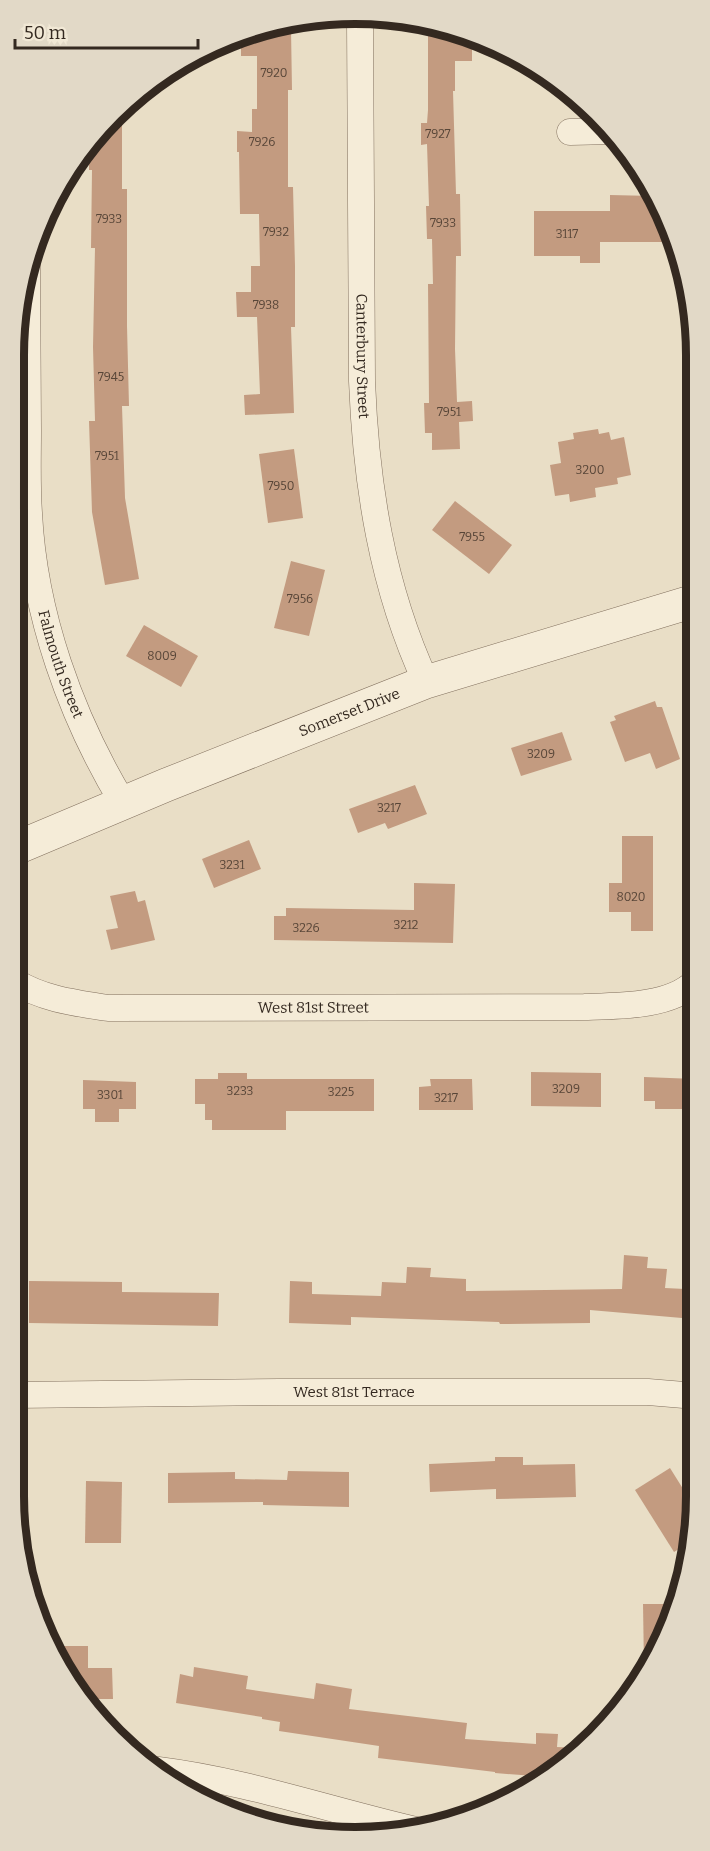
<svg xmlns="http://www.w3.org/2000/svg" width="710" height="1851" viewBox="0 0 710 1851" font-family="Bitter,serif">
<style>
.building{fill:#c39b80}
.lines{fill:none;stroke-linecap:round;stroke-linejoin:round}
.minor-casing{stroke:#82705e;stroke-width:27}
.tertiary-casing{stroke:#82705e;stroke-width:34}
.minor{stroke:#f5ecd8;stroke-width:26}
.tertiary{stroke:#f5ecd8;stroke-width:33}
.labels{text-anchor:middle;stroke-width:6;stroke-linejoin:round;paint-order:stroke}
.number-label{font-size:12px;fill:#584638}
.street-label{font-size:15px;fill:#342920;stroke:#f1e8d5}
.rim{fill:none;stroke:#342920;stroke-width:8}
</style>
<rect width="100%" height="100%" fill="#e9dec6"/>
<g class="building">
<path d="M274,29H291L292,90H288V187H293L295,266V327H291L294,413L245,415L244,395L260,394L257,317H237L236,292H251V266H260L259,214H240L239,152H237V131L252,132V109H257V56H241V40Z"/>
<path d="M428,30H453L472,38V61H455V91H453L456,194H460L461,256H456L455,349L457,402L472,401L473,421L459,422L460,449L432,450V433H425L424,403H429L428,284H433L432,239H427L426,206H429L427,144L421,145V123H427L428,110Z"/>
<path d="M122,114V189H127V326L129,406H122L125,498L139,579L105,585L92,512L89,421H95L93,347L95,248H91L92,170H89V143Z"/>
<path d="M610,195L653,196L670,224L675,242H600V263H580V256H534V211H610Z"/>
<path d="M598,429L599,434L609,432L611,440L624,437L631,475L617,478L618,484L595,488L596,497L570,502L569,494L555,496L550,465L561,463L558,442L574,439L573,433Z"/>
<path d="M294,449L303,518L268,523L259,454Z"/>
<path d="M455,501L512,545L489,574L432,530Z"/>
<path d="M291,561L325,570L309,636L274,628Z"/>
<path d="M144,625L198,656L181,687L126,656Z"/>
<path d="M655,701L657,707H662L680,759L656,769L650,753L625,762L610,722L616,720L614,716Z"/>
<path d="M562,732L572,760L521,776L511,748Z"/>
<path d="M415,785L427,814L388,829L385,823L358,833L349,809Z"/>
<path d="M622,836H653V931H631V912H609V883H622Z"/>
<path d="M249,840L261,869L214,888L202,859Z"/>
<path d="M414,883L455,884L453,943L274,940V916H286V908L414,910Z"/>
<path d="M135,891L138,902L145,900L155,940L111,950L106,930L118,928L110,896Z"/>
<path d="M531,1072L601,1073V1107L531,1106Z"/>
<path d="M218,1073H247V1079H374V1111H286V1130H212V1120H205V1104H195V1079H218Z"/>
<path d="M644,1077L695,1079L696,1109H655V1101H644Z"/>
<path d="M430,1079H472L473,1110H419V1087L431,1086Z"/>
<path d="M83,1080L136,1082V1109H119V1122H95V1109H83Z"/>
<path d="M624,1255L648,1257L647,1268L667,1269L665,1288L685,1289L682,1318L590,1310V1323L500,1324L499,1322L351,1317V1325L289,1323L290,1281L312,1282V1294L381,1296L382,1282L406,1283L407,1267L431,1268L430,1277L466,1279V1291L622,1289Z"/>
<path d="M29,1281L122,1282V1292L219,1293L218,1326L29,1323Z"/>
<path d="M495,1457H523V1465L575,1464L576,1497L496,1499V1489L430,1492L429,1464L495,1461Z"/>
<path d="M670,1468L695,1508L690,1542L674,1552L635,1490Z"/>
<path d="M288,1471L349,1472V1507L263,1505V1502L168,1503V1473L235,1472V1479L287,1480Z"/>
<path d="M86,1481L122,1482L121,1543H85Z"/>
<path d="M643,1604H675L644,1667Z"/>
<path d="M62,1646H88V1668H112L113,1699H88V1704L63,1660Z"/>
<path d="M194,1667L248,1676L246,1689L314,1699L316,1683L352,1689L349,1709L467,1723L465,1739L536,1744V1733L558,1734L557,1747L578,1748L548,1777L495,1773V1772L378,1758L379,1746L279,1731L280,1722L262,1719V1717L176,1703L180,1674L193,1677Z"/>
</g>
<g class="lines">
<defs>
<g id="minor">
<path id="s1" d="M360,20L362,381C366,485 382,587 426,682"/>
<path d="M570,132L612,131"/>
<path id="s2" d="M27,263C27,319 28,375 28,431C28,458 27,485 29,513C34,614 71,717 123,803"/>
<path id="s3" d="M14,981C42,999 75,1003 108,1008L584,1007C617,1006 670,1007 695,982"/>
<path id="s4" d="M14,1395L280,1392H648L696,1396"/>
<path d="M158,1770C247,1781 332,1811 420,1831"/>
</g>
<g id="tertiary">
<path id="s5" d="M14,849L166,785L426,682L694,601"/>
</g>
</defs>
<use href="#minor" class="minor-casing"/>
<use href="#tertiary" class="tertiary-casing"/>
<use href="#minor" class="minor"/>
<use href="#tertiary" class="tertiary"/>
</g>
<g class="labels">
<g class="number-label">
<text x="274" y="77">7920</text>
<text x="438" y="138">7927</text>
<text x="262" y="146">7926</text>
<text x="109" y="223">7933</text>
<text x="443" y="227">7933</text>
<text x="276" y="236">7932</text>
<text x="567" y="238">3117</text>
<text x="266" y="309">7938</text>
<text x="111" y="381">7945</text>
<text x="449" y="416">7951</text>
<text x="107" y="460">7951</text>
<text x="590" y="474">3200</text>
<text x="281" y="490">7950</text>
<text x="472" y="541">7955</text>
<text x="300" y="603">7956</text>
<text x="162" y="660">8009</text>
<text x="541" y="758">3209</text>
<text x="389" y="812">3217</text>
<text x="232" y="869">3231</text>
<text x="631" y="901">8020</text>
<text x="406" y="929">3212</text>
<text x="306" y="932">3226</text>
<text x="566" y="1093">3209</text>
<text x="240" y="1095">3233</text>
<text x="341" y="1096">3225</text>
<text x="110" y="1099">3301</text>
<text x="446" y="1102">3217</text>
</g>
<g class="street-label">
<text dy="5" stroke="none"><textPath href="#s1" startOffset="336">Canterbury Street</textPath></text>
<text dy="5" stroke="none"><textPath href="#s2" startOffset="405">Falmouth Street</textPath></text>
<text dy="5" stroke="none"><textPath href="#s5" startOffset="362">Somerset Drive</textPath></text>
<text dy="5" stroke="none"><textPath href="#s3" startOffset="304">West 81st Street</textPath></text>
<text dy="5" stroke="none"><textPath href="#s4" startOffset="340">West 81st Terrace</textPath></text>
</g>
</g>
<path d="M0 0H710V1851H0ZM355 24H355A331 331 0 0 1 686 355V1496A331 331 0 0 1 355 1827H355A331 331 0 0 1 24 1496V355A331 331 0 0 1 355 24Z" fill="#e2d9c7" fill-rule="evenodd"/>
<path class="rim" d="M355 24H355A331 331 0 0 1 686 355V1496A331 331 0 0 1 355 1827H355A331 331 0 0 1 24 1496V355A331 331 0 0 1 355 24Z"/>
<path d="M15 39v9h183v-9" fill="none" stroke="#342920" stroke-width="3"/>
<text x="24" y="39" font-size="18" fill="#342920" stroke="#f1e8d5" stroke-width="4.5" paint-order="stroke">50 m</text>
</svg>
